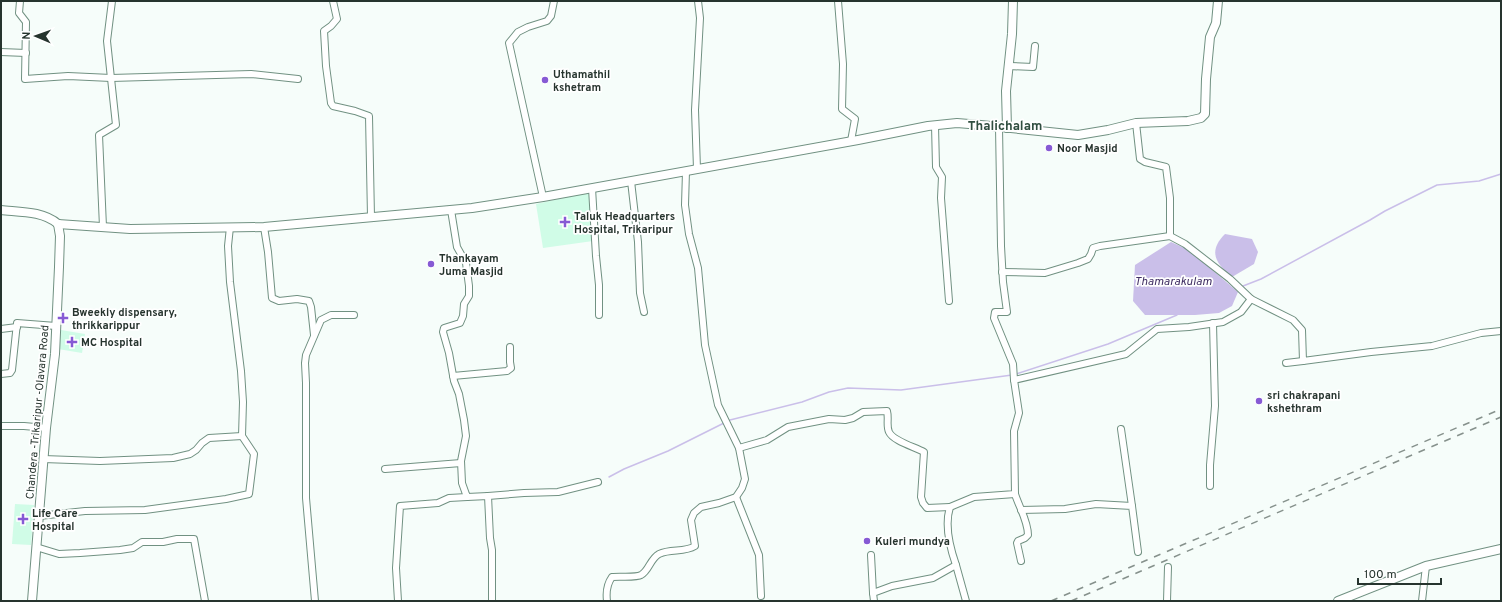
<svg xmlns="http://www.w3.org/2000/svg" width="1502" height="602" viewBox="0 0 1502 602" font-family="Overpass,sans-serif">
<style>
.built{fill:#d0fce7}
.water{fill:#cabfe9}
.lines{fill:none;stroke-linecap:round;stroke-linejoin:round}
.stream{stroke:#cabfe9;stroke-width:1.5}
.minor-casing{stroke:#719182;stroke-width:8}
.major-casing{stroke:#719182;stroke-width:10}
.minor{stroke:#fff;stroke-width:6}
.major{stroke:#fff;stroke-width:8}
.rail{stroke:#86918c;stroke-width:1.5;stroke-dasharray:7 7;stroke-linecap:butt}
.poi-dot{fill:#865ad4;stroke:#fff;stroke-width:1.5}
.labels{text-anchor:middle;stroke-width:3.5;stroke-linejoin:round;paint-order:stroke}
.poi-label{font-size:11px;font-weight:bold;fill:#26342e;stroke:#fff;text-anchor:start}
.street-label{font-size:11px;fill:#26342e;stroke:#fff}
.water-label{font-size:12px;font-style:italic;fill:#402f63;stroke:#fff}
.quarter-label{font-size:13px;font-weight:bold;fill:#304e40;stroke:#fff}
</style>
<rect width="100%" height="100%" fill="#f6fdfa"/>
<g class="built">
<path d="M590,192L593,241L543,248L536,204Z"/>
<path d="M61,330L85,334L82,353L58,349Z"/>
<path d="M15,504L34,505L31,545L12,544Z"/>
</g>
<g class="water">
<path d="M1225,234L1252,239L1258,252L1254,264L1232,277C1215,263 1208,251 1225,234Z"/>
<path d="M1171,242L1189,250L1238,292L1232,306L1219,313L1195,315H1145L1133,301L1135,265Z"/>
</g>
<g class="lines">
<g class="stream">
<path d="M1243,286L1261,279L1370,220L1385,211L1437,185L1479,181L1501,174"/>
<path d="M1016,374L1108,344L1177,315"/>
<path d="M730,420L802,402L829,392L848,388L901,390L1012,375"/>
<path d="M609,477L624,469L668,451L724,423"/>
</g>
<defs>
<g id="minor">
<path d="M20,1L19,13L26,22L25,79L68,76L111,78L251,74L298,79"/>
<path d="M333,1L337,19L331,26L324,31L326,66L331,103L333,106L355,111L369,116L371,217"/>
<path d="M838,1L843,64L842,109L855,119L851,141"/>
<path d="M1,52L26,53"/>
<path d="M1009,66L1033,67L1035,46"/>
<path d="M1136,123L1140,159L1145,162L1166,167L1170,198V236L1185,244L1230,279L1251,299L1293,320L1302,330L1303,361L1371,352L1432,346L1481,333L1501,331"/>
<path d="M935,125L936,167L942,177L941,198L949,301"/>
<path d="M999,127L1001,246L1003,282L1007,312H995L994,318L1013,364L1014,380"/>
<path d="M697,169L695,110L700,18L698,1"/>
<path d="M631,181L638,242L640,293L644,312"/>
<path d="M592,188L596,256L599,285V315"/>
<path d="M543,197L509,43L518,32L528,27L547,21L551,16L554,1"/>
<path d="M451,210L457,247L466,263L469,286V296L464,304L463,316L460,323L444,328L443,332L449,353L454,381L459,394L464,420L466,436L461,461L462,483L467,497L488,496L490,538L492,550V601"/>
<path d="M103,227L99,135L116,125L107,41L112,1"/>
<path d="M264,227L268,252L272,298L279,301L297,299L309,301L311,307L314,335"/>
<path d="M1002,272L1045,273L1078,263L1088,259L1091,254L1093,248L1100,246L1170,236"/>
<path d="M1,329L17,327"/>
<path d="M1286,363L1303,361"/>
<path d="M1,374L10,373L12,370L17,323L56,326"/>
<path d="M453,376L507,371L511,368L510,362V347"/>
<path d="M1,426H24L46,428"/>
<path d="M1121,429L1132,506"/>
<path d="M739,448L767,440L788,427L829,419L845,420L853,418L863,412L887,411C889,418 886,426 889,432C893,441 915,447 924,452L921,497L923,503L927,508L950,507"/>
<path d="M43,459L100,461L173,458L190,454L196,450L202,443L209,438L242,436"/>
<path d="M385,469L461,463"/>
<path d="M1210,486V465L1215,406L1213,323"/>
<path d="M1015,494C1019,507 1028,521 1028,535L1025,538L1018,541L1017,543L1021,561"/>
<path d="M488,496L524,493L558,492L598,482"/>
<path d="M736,497L759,555L761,596"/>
<path d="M1021,510L1065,509L1096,504L1132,506L1138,552"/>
<path d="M39,516L85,511L145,510L226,499L249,494L254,454L242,436L243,402L241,371L230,282L228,246L230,227"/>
<path d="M36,547L59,554L80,553L120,550L133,548L142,542H163L177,539H194L205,601"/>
<path d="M871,555L873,593"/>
<path d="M956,565L966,601"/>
<path d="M315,601L306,498V383L305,363L306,355L321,320L331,315H354"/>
<path d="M398,601L396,568L400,506L438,503L449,498L467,497"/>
<path d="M607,601C606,593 607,584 612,577C619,576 636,578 641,575C649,571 650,559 659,554C671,548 684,553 695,546L691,520L694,513L701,507L719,503L736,497L742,488L745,479L739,448L718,405L705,345L698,268L689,234L685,205L686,171"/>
<path d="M874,601L873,593L892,586L933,578L956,565C950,548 944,526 950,507L974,497L1015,494L1014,431L1019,413L1014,380L1126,354L1157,329L1189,327L1223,322L1241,312L1251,299"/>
<path d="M1167,601L1168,567"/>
<path d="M1422,601L1426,566"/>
</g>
<g id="major">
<path d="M1007,128L1006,91L1012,34L1013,1"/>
<path d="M1,210C20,212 43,211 58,224"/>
<path d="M58,224L130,229L264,227L472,208L543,197L858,140L928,126L957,123L981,125L1078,135L1108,130L1136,123L1188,121L1201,118L1205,114L1206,79L1210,37L1216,23L1218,1"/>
<path d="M32,601L46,428L55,354L59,267L60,236L58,224"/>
<path d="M1338,601L1426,566L1501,549"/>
</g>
</defs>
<use href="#minor" class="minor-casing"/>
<use href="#major" class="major-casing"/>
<use href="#minor" class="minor"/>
<use href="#major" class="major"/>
<g class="rail">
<path d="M1051,601L1501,409"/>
<path d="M1071,601L1501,417"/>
</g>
</g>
<g class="poi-dot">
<circle cx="545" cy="80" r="4"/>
<circle cx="1049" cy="148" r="4"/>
<path d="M563 216h4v4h4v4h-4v4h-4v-4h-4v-4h4z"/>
<circle cx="431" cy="264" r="4"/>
<path d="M61 312h4v4h4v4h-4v4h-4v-4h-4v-4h4z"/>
<path d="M70 336h4v4h4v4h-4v4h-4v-4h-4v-4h4z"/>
<circle cx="1259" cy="401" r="4"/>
<path d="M21 513h4v4h4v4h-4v4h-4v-4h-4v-4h4z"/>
<circle cx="867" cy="541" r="4"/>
</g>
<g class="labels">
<g class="poi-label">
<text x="553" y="78">Uthamathil<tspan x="553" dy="13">kshetram</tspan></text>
<text x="1057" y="152">Noor Masjid</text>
<text x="574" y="220">Taluk Headquarters<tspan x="574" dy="13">Hospital, Trikaripur</tspan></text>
<text x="439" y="262">Thankayam<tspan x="439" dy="13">Juma Masjid</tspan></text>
<text x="72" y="316">Bweekly dispensary,<tspan x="72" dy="13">thrikkarippur</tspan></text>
<text x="81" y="346">MC Hospital</text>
<text x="1267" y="399">sri chakrapani<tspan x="1267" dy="13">kshethram</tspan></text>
<text x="32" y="517">Life Care<tspan x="32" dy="13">Hospital</tspan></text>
<text x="875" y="545">Kuleri mundya</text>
</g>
<g class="street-label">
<text transform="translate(37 412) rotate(-85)" y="4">Chandera -Trikaripur -Olavara Road</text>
</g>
<g class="water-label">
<text x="1173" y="285">Thamarakulam</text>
</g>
<g class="quarter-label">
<text x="1005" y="130">Thalichalam</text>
</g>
</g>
<rect width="1502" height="602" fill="none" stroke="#26342e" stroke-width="4"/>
<g transform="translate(36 36) rotate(272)" stroke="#ffffff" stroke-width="3" paint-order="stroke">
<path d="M0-3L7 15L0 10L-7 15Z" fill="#26342e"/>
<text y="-6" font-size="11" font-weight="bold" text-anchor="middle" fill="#26342e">N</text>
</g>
<path d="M1358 578v6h83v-6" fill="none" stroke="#26342e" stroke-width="2"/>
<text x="1364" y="578" font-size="12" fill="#26342e" stroke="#ffffff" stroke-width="3" paint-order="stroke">100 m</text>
</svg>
